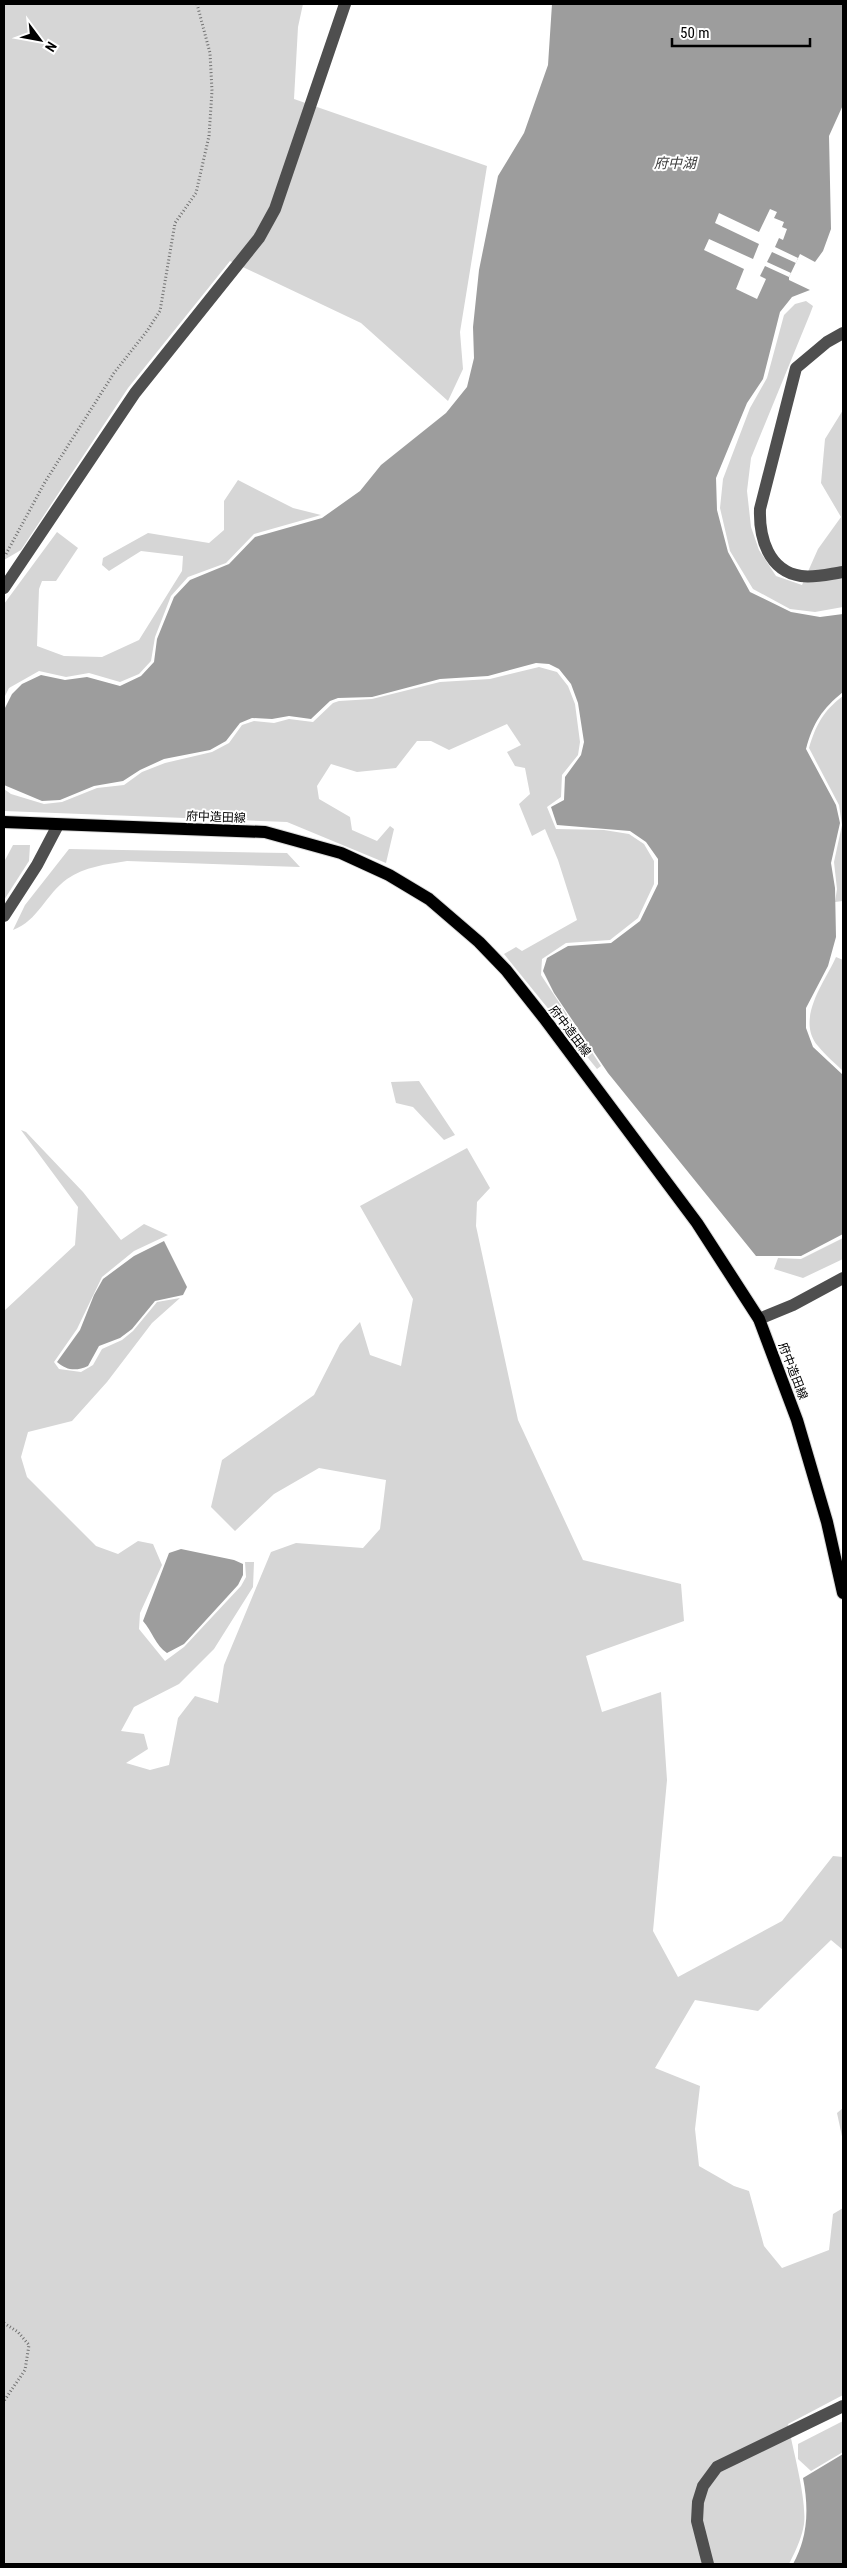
<svg xmlns="http://www.w3.org/2000/svg" width="847" height="2568" viewBox="0 0 847 2568" font-family="'Roboto Condensed','Noto Sans JP',sans-serif">
<style>
.green{fill:#d6d6d6}
.water{fill:#9d9d9d}
.pier{fill:#fff}
.lines{fill:none;stroke-linecap:round;stroke-linejoin:round}
.major-casing{stroke:#dbdbdb;stroke-width:14}
.path{stroke:#717171;stroke-width:3;stroke-dasharray:1 2.5;stroke-linecap:butt}
.minor{stroke:#4f4f4f;stroke-width:12}
.major{stroke:#000;stroke-width:12}
.labels{text-anchor:middle;stroke-width:4;stroke-linejoin:round;paint-order:stroke}
.street-label{font-size:12px;fill:#000;stroke:#fff}
.water-label{font-size:14px;font-style:italic;fill:#3e3e3e;stroke:#fff}
</style>
<rect width="100%" height="100%" fill="#fff"/>
<g class="green">
<path d="M4,4H303L298,27L294,99L487,166L460,332L463,369L448,401L361,323L230,261L128,388L21,550L4,560Z"/>
<path d="M806,301L813,306L810,314L751,458L747,491L751,527L759,550L776,576L802,585L818,549L841,517L821,483L825,439L843,410V607L815,612L790,609L753,589L730,551L720,508L723,479L750,408L767,378L784,315L795,304Z"/>
<path d="M238,480L293,508L321,515L254,534L226,563L188,577L171,596L155,637L151,661L139,674L120,682L89,673L66,677L39,671L9,688L4,698V604L57,532L78,548L56,581H42L39,589L37,646L64,656L102,657L139,640L182,571L183,556L141,551L109,571L102,565L103,558L148,533L209,543L224,530V501Z"/>
<path d="M539,667L557,672L568,686L575,704L580,742L578,755L562,775L561,797L547,807L556,829L604,830L629,834L644,844L654,861V884L638,918L610,940L566,943L542,959L541,975L601,1066L597,1069L504,954L516,947L522,951L577,920L558,860L545,829L532,836L519,804L530,794L525,768L515,766L507,752L521,745L507,724L449,750L431,741H417L396,768L357,772L331,764L317,786L319,799L350,817L352,830L377,841L390,826L394,829L386,863L287,822L4,811V789L11,794L44,804L62,802L97,788L124,785L142,772L165,763L212,752L229,743L242,725L254,721L274,723L289,719L313,722L333,703L339,701L372,699L440,682L490,679Z"/>
<path d="M843,696V901L835,902L837,889L834,862L842,825L839,805L809,748C816,725 823,711 843,696Z"/>
<path d="M13,845H30L29,861L4,900V862Z"/>
<path d="M69,849L287,853L300,867L127,861C107,864 84,867 67,879C46,894 38,921 13,930L25,905Z"/>
<path d="M836,957L843,960V1071C835,1063 825,1055 818,1046C795,1019 825,982 836,957Z"/>
<path d="M419,1081L455,1135L444,1140L413,1107L396,1103L391,1082Z"/>
<path d="M21,1130L26,1132L83,1192L121,1240L144,1224L168,1235L134,1251L102,1277L77,1329L54,1362L59,1369L81,1372L93,1365L102,1349L122,1340L133,1331L157,1302L180,1298L152,1323L107,1382L72,1421L28,1432L21,1457L27,1477L96,1546L118,1554L138,1541L153,1544L162,1565L140,1613L139,1629L165,1661L184,1647L241,1586L246,1577L245,1562H254L253,1587L214,1649L179,1684L134,1707L121,1731L144,1734L148,1749L126,1763L150,1770L169,1765L178,1718L195,1696L218,1703L224,1665L271,1552L296,1543L363,1548L380,1529L386,1480L319,1468L274,1494L235,1531L211,1507L222,1460L314,1395L340,1344L360,1322L370,1355L401,1366L413,1299L360,1206L467,1148L490,1188L477,1202L476,1226L518,1420L583,1560L681,1584L684,1621L586,1656L602,1712L661,1692L667,1780L653,1931L678,1977L782,1921L833,1856L843,1857V1950L831,1940L758,2011L695,2000L655,2068L700,2086L695,2129L699,2166L734,2186L749,2191L764,2246L782,2268L829,2250L833,2214L843,2208V2395L788,2424C793,2450 807,2500 804,2524C802,2538 795,2552 789,2564H4V1311L75,1245L78,1207Z"/>
<path d="M843,1238V1259L803,1278L774,1269L778,1258L801,1259Z"/>
<path d="M843,2108V2141L837,2113Z"/>
<path d="M843,2421V2452L811,2471L798,2459V2444Z"/>
</g>
<g class="water">
<path d="M552,4H843V105L829,136L831,229L823,251L815,262L800,254L789,277V280L810,290L792,297L780,312L763,379L747,403L716,478L717,510L728,552L750,592L791,612L820,617L843,614V692C822,709 813,723 806,749L836,805L840,823L831,863L835,888L836,937L828,966L806,1008V1028L813,1047L843,1075V1234L801,1256H756L608,1073L554,993L543,971L547,958L568,946L611,943L640,921L658,884V859L646,842L630,831L557,825L551,807L564,800L565,777L581,755L584,742L578,703L571,684L559,669L549,664L536,663L488,676L440,679L372,697L338,698L330,701L311,719L289,716L272,719L252,718L240,723L226,741L210,750L164,759L140,770L123,781L94,786L60,800L42,801L4,785V710L12,694L22,684L41,675L65,680L87,677L120,686L141,676L154,662L157,639L174,597L190,580L229,564L255,537L322,518L360,491L381,465L446,413L467,387L474,358L473,327L479,270L498,176L524,133L548,65Z"/>
<path d="M164,1241L187,1287L183,1295L155,1301L132,1329L120,1338L99,1346L88,1366C77,1371 67,1371 57,1362L80,1330L94,1295L103,1279L134,1256Z"/>
<path d="M181,1549L234,1560L243,1564V1575L238,1585L184,1644L167,1653C156,1646 152,1631 143,1621L169,1553Z"/>
<path d="M843,2454V2564H793C808,2537 809,2509 803,2478Z"/>
</g>
<path class="pier" d="M770,209L777,212L774,218L784,222L782,227L787,229L783,240L779,238L775,247L798,258L796,263L772,252L767,262L791,273L789,277L765,266L760,276L766,279L757,299L736,289L744,269L704,250L709,239L753,259L759,244L715,223L719,213L759,232Z"/>
<g class="lines">
<defs>
<path id="major" d="M4,822L265,832L341,853L389,875L429,899L479,942L506,970L544,1018L697,1223L759,1319L797,1420L827,1522L843,1593"/>
</defs>
<use href="#major" class="major-casing"/>
<g class="path">
<path d="M6,554L45,482L114,373L147,331L160,311L175,223L196,193L209,136L212,91L210,53L197,4"/>
<path d="M4,2323L18,2332L29,2345L25,2370L4,2401"/>
</g>
<g class="minor">
<path d="M843,333L827,342L796,368L760,509C759,537 768,571 801,576C815,578 829,574 843,572"/>
<path d="M4,588L135,393L259,238L275,209L345,4"/>
<path d="M4,916L37,865L58,825"/>
<path d="M759,1319L793,1305L843,1278"/>
<path d="M708,2564L697,2521L698,2502L703,2486L717,2467L843,2406"/>
</g>
<use href="#major" class="major"/>
</g>
<g class="labels">
<g class="street-label">
<text transform="translate(216 817) rotate(2)" y="4">府中造田線</text>
<text transform="translate(570 1031) rotate(53)" y="4">府中造田線</text>
<text transform="translate(793 1371) rotate(69)" y="4">府中造田線</text>
</g>
<g class="water-label">
<text x="675" y="168">府中湖</text>
</g>
</g>
<rect width="847" height="2568" fill="none" stroke="#000000" stroke-width="10"/>
<g transform="translate(40 40) rotate(122)" stroke="#ffffff" stroke-width="4" paint-order="stroke">
<path d="M0-4L9 19L0 12L-9 19Z" fill="#000000"/>
<text y="-8" font-size="14" font-weight="bold" text-anchor="middle" fill="#000000">N</text>
</g>
<path d="M672 38v8h138v-8" fill="none" stroke="#000000" stroke-width="2.5"/>
<text x="680" y="38" font-size="15" fill="#000000" stroke="#ffffff" stroke-width="4" paint-order="stroke">50 m</text>
</svg>
